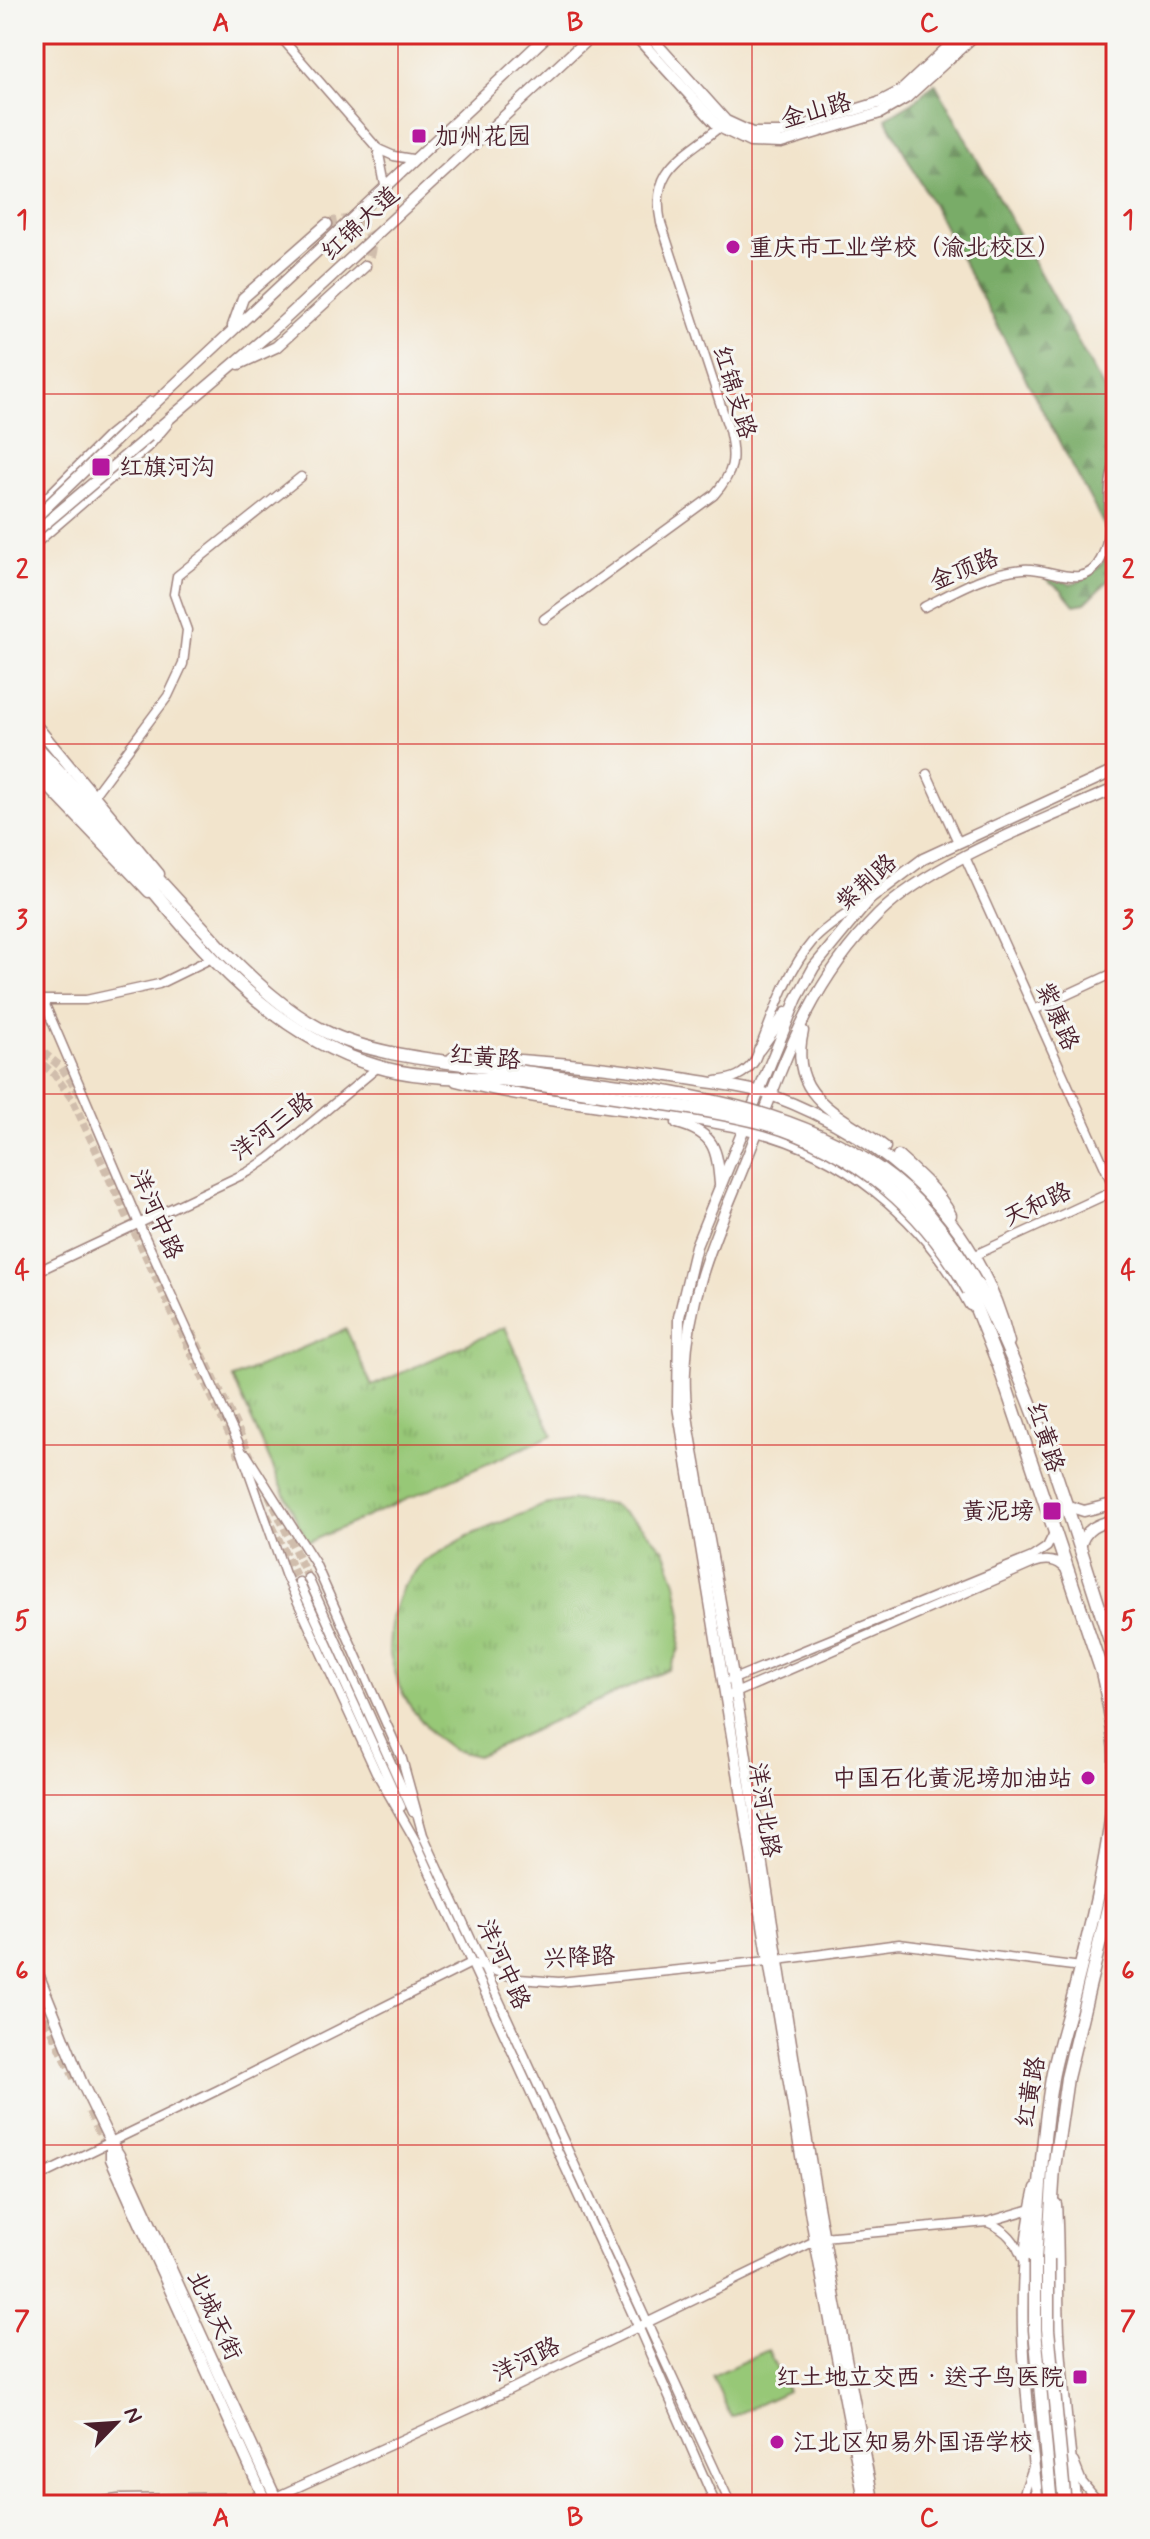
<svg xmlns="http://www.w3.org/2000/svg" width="1150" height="2539" viewBox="0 0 1150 2539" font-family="Mynerve,'LXGW WenKai TC',sans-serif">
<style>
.grass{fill:url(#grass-tufts);stroke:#707451;stroke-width:2}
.forest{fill:url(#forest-firs);stroke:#62664a;stroke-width:2}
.pitch{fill:#97c877;stroke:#707451;stroke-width:2}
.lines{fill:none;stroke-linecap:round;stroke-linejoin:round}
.minor-tunnel{stroke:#d0bdac;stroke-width:8;stroke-dasharray:8 4;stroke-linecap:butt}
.major-tunnel{stroke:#d0bdac;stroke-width:10;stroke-dasharray:10 5;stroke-linecap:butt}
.minor-casing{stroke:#9e827c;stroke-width:11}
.major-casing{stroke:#9e827c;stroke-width:13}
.highway-casing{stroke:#9e827c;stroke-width:15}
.minor{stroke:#fff;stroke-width:8}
.major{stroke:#fff;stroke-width:10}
.highway{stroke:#fff;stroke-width:12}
.major-bridge-casing{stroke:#9e827c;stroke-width:13;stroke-linecap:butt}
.highway-bridge-casing{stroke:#9e827c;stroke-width:15;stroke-linecap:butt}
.major-bridge{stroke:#fff;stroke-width:10}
.highway-bridge{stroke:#fff;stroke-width:12}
.grid{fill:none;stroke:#d62828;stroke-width:2;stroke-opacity:0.55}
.poi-dot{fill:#b5179e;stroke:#f6f6f2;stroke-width:3}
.labels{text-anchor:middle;stroke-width:6;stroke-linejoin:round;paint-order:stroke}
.street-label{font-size:24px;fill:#4a1f2b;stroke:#f6f6f2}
.poi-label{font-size:24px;fill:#4a1f2b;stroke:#f6f6f2;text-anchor:start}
.neatline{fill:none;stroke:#d62828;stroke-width:3}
.grid-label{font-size:26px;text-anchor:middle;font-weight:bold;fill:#d62828}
</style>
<defs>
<pattern id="grass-tufts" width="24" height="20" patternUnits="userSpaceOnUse" patternTransform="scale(2)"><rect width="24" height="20" fill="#97c877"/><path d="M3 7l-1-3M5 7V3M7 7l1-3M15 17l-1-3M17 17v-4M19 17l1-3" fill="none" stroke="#84ab67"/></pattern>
<pattern id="forest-firs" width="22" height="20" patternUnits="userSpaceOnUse" patternTransform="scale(2)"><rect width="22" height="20" fill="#79ac68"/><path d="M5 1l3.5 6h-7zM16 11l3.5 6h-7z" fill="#658b56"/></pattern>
</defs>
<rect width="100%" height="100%" fill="#f6f6f2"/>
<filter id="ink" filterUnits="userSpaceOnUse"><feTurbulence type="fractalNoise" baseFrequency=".0125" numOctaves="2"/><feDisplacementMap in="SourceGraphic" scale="16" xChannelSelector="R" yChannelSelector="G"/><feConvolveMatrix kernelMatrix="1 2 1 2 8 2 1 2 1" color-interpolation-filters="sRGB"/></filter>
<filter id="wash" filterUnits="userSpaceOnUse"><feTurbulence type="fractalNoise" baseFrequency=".006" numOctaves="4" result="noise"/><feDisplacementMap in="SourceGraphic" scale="32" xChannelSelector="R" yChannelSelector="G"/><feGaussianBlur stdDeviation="1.8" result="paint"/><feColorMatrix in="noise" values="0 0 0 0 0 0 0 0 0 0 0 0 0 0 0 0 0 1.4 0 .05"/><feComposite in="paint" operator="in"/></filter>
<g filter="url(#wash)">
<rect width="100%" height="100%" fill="#f2e4cc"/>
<g class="grass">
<path d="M505,1327L553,1435L307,1543L233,1378L346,1329L372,1386Z"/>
<path d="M575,1500L612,1505L642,1526L664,1550L676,1582L682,1615L679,1649L670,1669L477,1756L453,1750L433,1735L411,1708L399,1686L389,1651L391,1618L403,1586L424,1561L468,1536L544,1505Z"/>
</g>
<g class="forest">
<path d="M935,83L1116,411V447L1106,470L1104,525L886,118L913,102Z"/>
<path d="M1116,473V573L1085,603L1074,605L1061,589L1046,579L1048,574L1070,584C1128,565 1108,519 1116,473Z"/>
</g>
<path class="pitch" d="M768,2350L787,2391L731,2417L712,2376Z"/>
</g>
<g filter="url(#ink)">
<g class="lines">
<g class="minor-tunnel">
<path d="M34,1045L61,1067L81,1095"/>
<path d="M34,1057L54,1074L72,1099L241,1459"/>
<path d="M192,1332L251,1457"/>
<path d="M269,1495L308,1578"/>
<path d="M267,1515L299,1582"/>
</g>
<g class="major-tunnel">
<path d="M327,224C360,211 382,234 365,266"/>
<path d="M34,1989L75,2078"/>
<path d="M90,2111L108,2150"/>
</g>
<defs>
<g id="minor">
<path d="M278,34L378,149L394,156L412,159"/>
<path d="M378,149L385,185"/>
<path d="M34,510L109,435L151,401"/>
<path d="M34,545L150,445L167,425"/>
<path d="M924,607C955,591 987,572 1023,569C1050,566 1084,593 1101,559C1116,528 1103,492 1116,461"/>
<path d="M544,619L714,495C734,472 736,460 729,430L661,223C649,166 685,157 723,124"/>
<path d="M927,774L958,842"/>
<path d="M94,795L168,696L183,664L187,630L174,594L177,576L301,477"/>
<path d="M965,857L1116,1192"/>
<path d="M34,1000H86L159,984L212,958"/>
<path d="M43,1000L139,1224L239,1444L285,1574L376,1772L415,1840L638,2326L716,2505"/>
<path d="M1034,1010L1116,972"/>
<path d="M716,1081C733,1079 743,1076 754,1062C771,1023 784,975 812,942C826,926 846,915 863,903"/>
<path d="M975,1255L1116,1190"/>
<path d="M34,1273L248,1172L269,1158L378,1067"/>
<path d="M246,1454L315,1563L402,1759L423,1835L731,2505"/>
<path d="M308,1578L413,1812"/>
<path d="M299,1582L401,1807"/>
<path d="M731,1680L1032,1557L1047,1547L1054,1533"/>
<path d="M731,1695L1034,1563C1046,1559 1057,1559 1066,1570"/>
<path d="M34,2179L218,2090L471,1963L519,1979L559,1982L778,1960L899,1944L1081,1967"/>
<path d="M1023,2261C1016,2241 1007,2230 987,2222L1031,2209"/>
<path d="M1074,2462L1082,2482L1101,2505"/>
<path d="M76,2505L118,2499L276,2497L480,2404L823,2237L987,2222"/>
<path d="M1020,2505L1033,2467"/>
</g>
<g id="major">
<path d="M634,34L719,127L750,142L781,143L880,113L906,98L976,34"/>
<path d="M648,34L726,121L752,133H780L878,103L901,91L962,34"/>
<path d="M233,326L243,298L327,224"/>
<path d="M239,364L276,347L365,266"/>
<path d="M138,419L549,34"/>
<path d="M149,436L270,333L593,34"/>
<path d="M34,723L159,874"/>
<path d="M34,772L149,892"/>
<path d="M803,1031C787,1099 841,1114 885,1147"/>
<path d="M759,1050L786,1013"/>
<path d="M452,1058C531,1058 610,1067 688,1079C715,1084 745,1086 771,1095C887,1138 978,1219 1009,1342"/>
<path d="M456,1081C550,1105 648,1108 743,1128C841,1148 924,1218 970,1305"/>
<path d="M677,1123C714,1133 717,1148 720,1184"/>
<path d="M898,1156C918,1174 938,1191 951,1215"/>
<path d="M1065,1505L1084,1511L1116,1503"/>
<path d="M1080,1548C1084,1528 1098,1524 1116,1519"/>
<path d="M34,1964L81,2081L111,2143V2159L267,2505"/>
<path d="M112,2144L119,2155L279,2505"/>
<path d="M1036,2188C1011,2292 1027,2400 1038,2505"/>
<path d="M1056,2204C1059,2247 1057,2290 1059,2333C1063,2391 1069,2448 1076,2505"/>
<path d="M865,2505L815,2241L678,1407L679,1317L696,1246L797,998L814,967L870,899L923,859L1116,770"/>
<path d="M874,2505C857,2416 840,2328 824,2239C790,2052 764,1864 733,1676C722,1613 711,1549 699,1486C693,1448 683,1409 685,1371C689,1278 726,1216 757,1132C788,1050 814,979 878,915C932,861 1045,820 1116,788"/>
</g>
<g id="highway">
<path d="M34,744L223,950C253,980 286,1012 324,1031C377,1058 451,1061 510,1070"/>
<path d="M34,758C68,795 103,832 136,870C203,951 272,1035 376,1066C417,1079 466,1077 509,1080"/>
<path d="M977,1285C1038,1400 1075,1535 1116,1659"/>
<path d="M969,1291L999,1366L1102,1672C1108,1699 1114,1728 1115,1756C1116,1833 1091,1926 1072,2001C1065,2027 1057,2052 1052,2078C1042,2138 1039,2199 1035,2260"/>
<path d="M1048,2260L1054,2168L1067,2078L1116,1875"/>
</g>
</defs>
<use href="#minor" class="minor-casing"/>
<use href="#major" class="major-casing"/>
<use href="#highway" class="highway-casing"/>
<use href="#minor" class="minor"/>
<use href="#major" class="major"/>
<use href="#highway" class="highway"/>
<defs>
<g id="major-bridge">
<path d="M34,519L138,419"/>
<path d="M34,533L149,436"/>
</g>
<g id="highway-bridge">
<path d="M510,1070C632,1088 776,1096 879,1169C921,1198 953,1242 977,1285"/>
<path d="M509,1080C555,1087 601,1094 647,1101C687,1108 728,1113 767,1124C855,1150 926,1212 969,1291"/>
<path d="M1035,2260V2330L1051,2505"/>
<path d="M1048,2260V2329L1065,2505"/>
</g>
</defs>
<use href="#major-bridge" class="major-bridge-casing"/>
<use href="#highway-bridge" class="highway-bridge-casing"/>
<use href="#major-bridge" class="major-bridge"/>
<use href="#highway-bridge" class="highway-bridge"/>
</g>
</g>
<path class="grid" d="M398,34V2505M752,34V2505M34,394H1116M34,744H1116M34,1094H1116M34,1445H1116M34,1795H1116M34,2145H1116"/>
<g class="poi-dot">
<rect x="411" y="128" width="16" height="16" rx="4"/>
<circle cx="733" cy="247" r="8"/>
<rect x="91" y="457" width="20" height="20" rx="4"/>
<rect x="1042" y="1501" width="20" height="20" rx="4"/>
<circle cx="1088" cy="1778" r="8"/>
<rect x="1072" y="2369" width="16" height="16" rx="4"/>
<circle cx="777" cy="2442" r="8"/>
</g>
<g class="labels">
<g class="street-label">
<text transform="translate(816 110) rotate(-16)" y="8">金山路</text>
<text transform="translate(360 223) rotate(-43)" y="8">红锦大道</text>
<text transform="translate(735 392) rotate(73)" y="8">红锦支路</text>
<text transform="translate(964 569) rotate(-22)" y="8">金顶路</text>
<text transform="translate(866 882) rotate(-42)" y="8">紫荆路</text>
<text transform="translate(1058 1016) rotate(66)" y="8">紫康路</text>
<text transform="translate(485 1057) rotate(5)" y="8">红黄路</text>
<text transform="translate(272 1126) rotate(-37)" y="8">洋河三路</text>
<text transform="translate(1037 1204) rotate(-25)" y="8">天和路</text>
<text transform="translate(157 1214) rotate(66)" y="8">洋河中路</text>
<text transform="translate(1046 1437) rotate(72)" y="8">红黄路</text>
<text transform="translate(765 1810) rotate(81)" y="8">洋河北路</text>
<text transform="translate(579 1957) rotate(-3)" y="8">兴降路</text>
<text transform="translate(504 1964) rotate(66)" y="8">洋河中路</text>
<text transform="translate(1030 2092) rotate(-80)" y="8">红黄路</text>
<text transform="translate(215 2315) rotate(65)" y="8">北城天街</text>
<text transform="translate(526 2359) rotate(-26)" y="8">洋河路</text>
</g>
<g class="poi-label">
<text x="435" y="144">加州花园</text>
<text x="749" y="255">重庆市工业学校（渝北校区）</text>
<text x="119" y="475">红旗河沟</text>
<text x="1034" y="1519" text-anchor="end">黄泥塝</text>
<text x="1072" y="1786" text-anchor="end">中国石化黄泥塝加油站</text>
<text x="1064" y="2385" text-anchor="end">红土地立交西‧送子鸟医院</text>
<text x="793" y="2450">江北区知易外国语学校</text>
</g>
</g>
<rect width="1150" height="2539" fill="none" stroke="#f6f6f2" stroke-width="88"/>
<g transform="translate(116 2423) rotate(65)" stroke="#f6f6f2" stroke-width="6" paint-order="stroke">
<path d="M0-6L14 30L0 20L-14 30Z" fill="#4a1f2b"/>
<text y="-12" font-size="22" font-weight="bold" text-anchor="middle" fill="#4a1f2b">N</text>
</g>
<rect x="44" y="44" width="1062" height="2451" class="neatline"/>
<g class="grid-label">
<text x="221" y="31">A</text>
<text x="575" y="31">B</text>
<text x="929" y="31">C</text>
<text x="22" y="228">1</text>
<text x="1128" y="228">1</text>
<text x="22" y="578">2</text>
<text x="1128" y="578">2</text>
<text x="22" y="928">3</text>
<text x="1128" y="928">3</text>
<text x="22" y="1279">4</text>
<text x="1128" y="1279">4</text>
<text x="22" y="1629">5</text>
<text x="1128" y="1629">5</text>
<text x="22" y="1979">6</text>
<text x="1128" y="1979">6</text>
<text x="22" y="2329">7</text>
<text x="1128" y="2329">7</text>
<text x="221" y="2526">A</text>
<text x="575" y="2526">B</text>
<text x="929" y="2526">C</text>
</g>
</svg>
